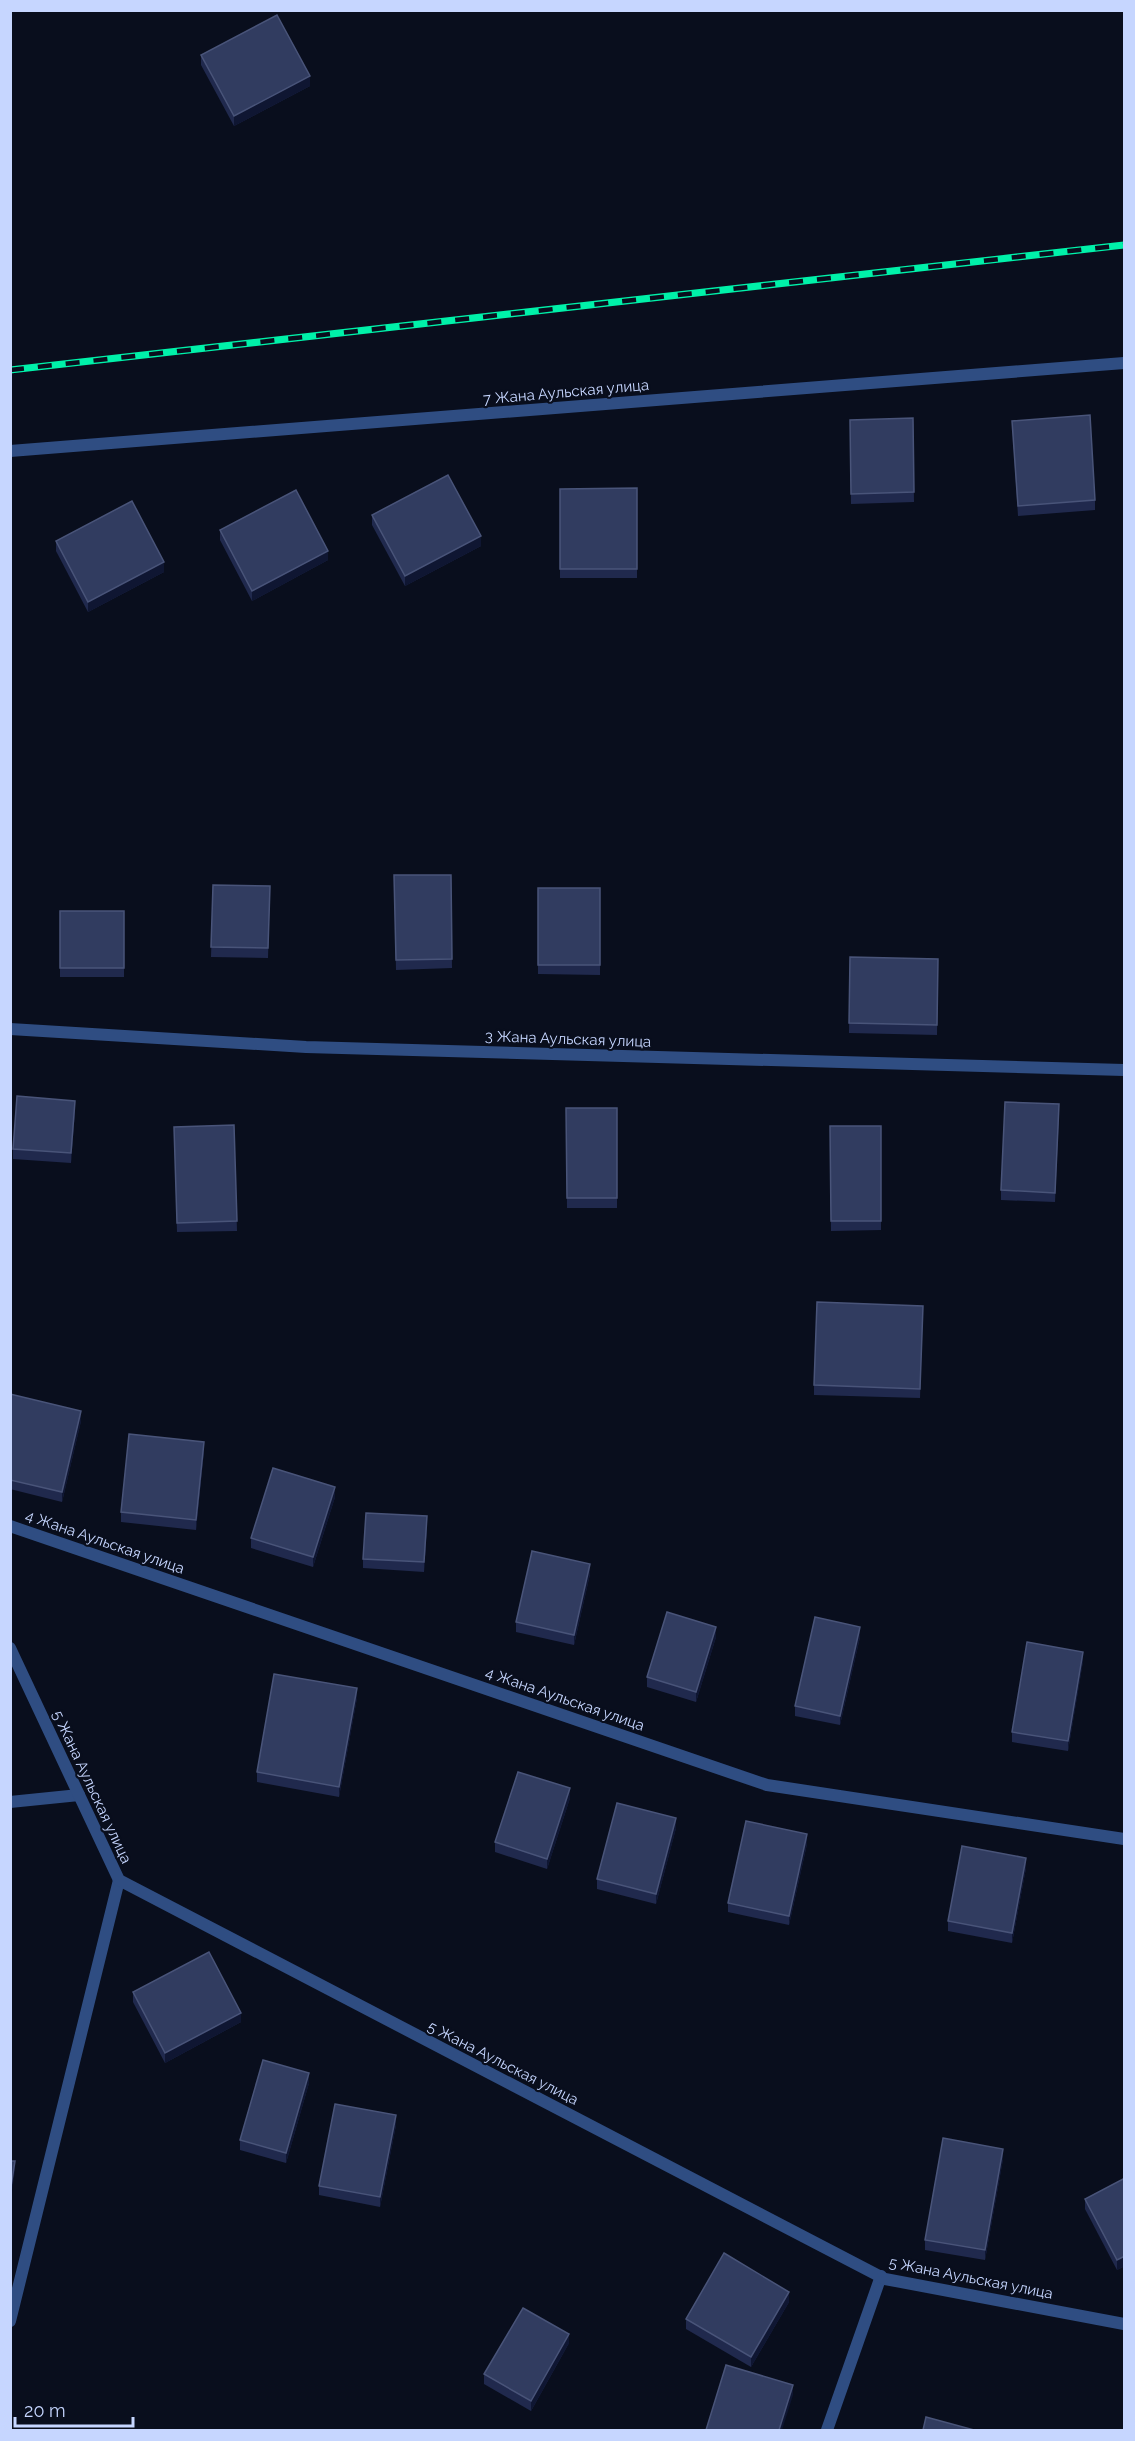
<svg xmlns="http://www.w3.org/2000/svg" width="1135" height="2441" viewBox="0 0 1135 2441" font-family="Raleway,sans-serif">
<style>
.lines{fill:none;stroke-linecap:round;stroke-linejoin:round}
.service{stroke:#2f4d82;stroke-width:12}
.minor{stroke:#2f4d82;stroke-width:12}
.rail-casing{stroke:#00f1a9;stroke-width:7}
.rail{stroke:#090e1d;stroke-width:4.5;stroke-dasharray:14;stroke-linecap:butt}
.wall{fill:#20294d}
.shaded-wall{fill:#0f1632}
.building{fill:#313c60;stroke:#495479;stroke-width:1.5}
.labels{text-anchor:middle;stroke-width:4.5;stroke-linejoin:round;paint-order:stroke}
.street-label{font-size:15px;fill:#c6d6ff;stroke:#090e1d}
</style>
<rect width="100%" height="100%" fill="#090e1d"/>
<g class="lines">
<g class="service">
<path d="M10,1029L306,1047L1124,1070"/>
<path d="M10,1526L767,1785L1124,1839"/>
<path d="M10,1802L79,1795"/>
<path d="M10,2321L119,1880"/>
<path d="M827,2430L881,2276"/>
</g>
<g class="minor">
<path d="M10,451L1124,363"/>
<path d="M10,1648L119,1880L885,2279L1124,2324"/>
</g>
<defs>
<path id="rail" d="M10,370L1124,245"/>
</defs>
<use href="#rail" class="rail-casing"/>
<use href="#rail" class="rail"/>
</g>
<g class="wall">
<path d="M201,55L310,86L234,126L201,65Z"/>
<path d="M913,418L914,502L851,504L850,420Z"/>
<path d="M1012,421L1095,500V510L1018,516Z"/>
<path d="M637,488V578H560V489Z"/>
<path d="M372,515L481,546L405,586L372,525Z"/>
<path d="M220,530L328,560L252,601L220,540Z"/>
<path d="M56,541L164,572L88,612L56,551Z"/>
<path d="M394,875H451L452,968L396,970Z"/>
<path d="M213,885L270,886L268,958L211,957Z"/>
<path d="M538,888H600V975L538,974Z"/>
<rect x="60" y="911" width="64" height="66"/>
<path d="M850,957L938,959L937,1035L849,1033Z"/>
<path d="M566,1108H617V1208H567Z"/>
<path d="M75,1110L71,1163L13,1159V1149Z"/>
<path d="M1059,1114L1055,1202L1001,1200V1190Z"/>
<path d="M234,1125L237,1231L177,1232L174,1127Z"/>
<path d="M830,1126H881V1230L831,1231Z"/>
<path d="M923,1306L920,1398L814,1395V1385Z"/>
<path d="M10,1394L81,1421L62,1502L10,1489Z"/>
<path d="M204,1451L196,1530L121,1522V1512Z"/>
<path d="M335,1497L313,1567L251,1548V1538Z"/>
<path d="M427,1526L424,1572L363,1568V1559Z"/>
<path d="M590,1574L574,1645L516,1632V1622Z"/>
<path d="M716,1637L696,1702L647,1687V1677Z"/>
<path d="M860,1637L840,1725L795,1716V1706Z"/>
<path d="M1083,1661L1068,1751L1012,1742V1732Z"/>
<path d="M357,1698L339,1797L257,1782V1772Z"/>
<path d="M570,1798L547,1869L495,1852V1842Z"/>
<path d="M676,1828L656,1904L597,1889V1879Z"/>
<path d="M807,1844L789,1925L728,1912V1903Z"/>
<path d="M1026,1868L1012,1943L948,1931V1921Z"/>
<path d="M133,1992L241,2022L165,2063L133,2002Z"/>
<path d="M309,2083L286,2163L240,2150V2140Z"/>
<path d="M396,2125L380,2207L319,2195V2186Z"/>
<path d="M1003,2159L985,2260L925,2250V2240Z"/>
<path d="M1125,2178V2266L1117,2270L1085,2209V2199Z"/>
<path d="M789,2302L751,2367L686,2329V2319Z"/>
<path d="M569,2343L531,2411L484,2384V2374Z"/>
</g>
<g class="shaded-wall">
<path d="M310,76V86L234,126V116Z"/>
<path d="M481,536V546L405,586V576Z"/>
<path d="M328,551V560L252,601V591Z"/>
<path d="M164,562V572L88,612V602Z"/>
<path d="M75,1101V1110L71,1163V1153Z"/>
<path d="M81,1411V1421L62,1502V1492Z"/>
<path d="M204,1442V1451L196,1530V1520Z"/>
<path d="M335,1487V1497L313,1567V1557Z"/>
<path d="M427,1516V1526L424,1572V1562Z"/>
<path d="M590,1564V1574L574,1645V1635Z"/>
<path d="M716,1627V1637L696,1702V1692Z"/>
<path d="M860,1627V1637L840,1725V1716Z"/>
<path d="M1083,1652V1661L1068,1751V1741Z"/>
<path d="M357,1688V1698L339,1797V1787Z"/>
<path d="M570,1788V1798L547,1869V1859Z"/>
<path d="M676,1818V1828L656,1904V1894Z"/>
<path d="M807,1834V1844L789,1925V1916Z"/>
<path d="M1026,1858V1868L1012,1943V1933Z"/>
<path d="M241,2013V2022L165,2063V2053Z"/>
<path d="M309,2073V2083L286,2163V2153Z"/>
<path d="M396,2115V2125L380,2207V2197Z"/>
<path d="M1003,2149V2159L985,2260V2250Z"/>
<path d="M15,2161V2171L10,2203V2193Z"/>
<path d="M1125,2256V2266L1117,2270V2260Z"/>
<path d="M789,2292V2302L751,2367V2357Z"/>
<path d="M569,2334V2343L531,2411V2401Z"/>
<path d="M793,2385V2395L782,2430H779Z"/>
</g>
<g class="building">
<path d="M277,15L310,76L234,116L201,55Z"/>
<path d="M1090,415L1095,500L1018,506L1012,421Z"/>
<path d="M913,418L914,492L851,494L850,420Z"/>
<path d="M448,475L481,536L405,576L372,515Z"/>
<path d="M637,488V569H560V489Z"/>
<path d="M296,490L328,551L252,591L220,530Z"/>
<path d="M132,501L164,562L88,602L56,541Z"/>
<path d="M394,875H451L452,959L396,960Z"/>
<path d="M213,885L270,886L268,948L211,947Z"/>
<rect x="538" y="888" width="62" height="77"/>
<rect x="60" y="911" width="64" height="57"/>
<path d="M850,957L938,959L937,1025L849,1023Z"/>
<path d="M17,1096L75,1101L71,1153L13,1149Z"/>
<path d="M1005,1102L1059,1104L1055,1193L1001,1190Z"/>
<path d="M566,1108H617V1198H567Z"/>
<path d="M234,1125L237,1221L177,1223L174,1127Z"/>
<path d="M830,1126H881V1221H831Z"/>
<path d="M817,1302L923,1306L920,1389L814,1385Z"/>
<path d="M10,1394L81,1411L62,1492L10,1480Z"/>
<path d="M129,1434L204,1442L196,1520L121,1512Z"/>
<path d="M273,1468L335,1487L313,1557L251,1538Z"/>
<path d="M366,1513L427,1516L424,1562L363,1559Z"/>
<path d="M532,1551L590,1564L574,1635L516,1622Z"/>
<path d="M667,1612L716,1627L696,1692L647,1677Z"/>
<path d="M815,1617L860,1627L840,1716L795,1706Z"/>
<path d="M1027,1642L1083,1652L1068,1741L1012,1732Z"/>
<path d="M274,1674L357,1688L339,1787L257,1772Z"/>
<path d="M518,1772L570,1788L547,1859L495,1842Z"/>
<path d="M617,1803L676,1818L656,1894L597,1879Z"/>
<path d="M746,1821L807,1834L789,1916L728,1903Z"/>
<path d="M962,1846L1026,1858L1012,1933L948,1921Z"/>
<path d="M209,1952L241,2013L165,2053L133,1992Z"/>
<path d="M263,2060L309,2073L286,2153L240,2140Z"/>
<path d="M335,2104L396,2115L380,2197L319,2186Z"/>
<path d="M943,2138L1003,2149L985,2250L925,2240Z"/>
<path d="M10,2161H15L10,2193Z"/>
<path d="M1125,2178V2256L1117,2260L1085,2199Z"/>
<path d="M724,2253L789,2292L751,2357L686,2319Z"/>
<path d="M523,2308L569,2334L531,2401L484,2374Z"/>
<path d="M726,2365L793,2385L779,2430H706Z"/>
<path d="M926,2417L974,2430H923Z"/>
</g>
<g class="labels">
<g class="street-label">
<text transform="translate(566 392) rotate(-5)" y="5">7 Жана Аульская улица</text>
<text transform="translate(568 1039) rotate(2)" y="5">3 Жана Аульская улица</text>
<text transform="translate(105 1542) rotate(19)" y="5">4 Жана Аульская улица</text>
<text transform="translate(565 1699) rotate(19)" y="5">4 Жана Аульская улица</text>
<text transform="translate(92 1787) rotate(65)" y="5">5 Жана Аульская улица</text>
<text transform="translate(503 2063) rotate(27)" y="5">5 Жана Аульская улица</text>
<text transform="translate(971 2278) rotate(11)" y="5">5 Жана Аульская улица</text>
</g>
</g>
<rect width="1135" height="2441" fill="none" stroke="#c6d6ff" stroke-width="24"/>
<path d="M15 2417v9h118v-9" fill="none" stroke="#c6d6ff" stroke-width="3"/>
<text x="24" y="2417" font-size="18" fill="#c6d6ff" stroke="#090e1d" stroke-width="4.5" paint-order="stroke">20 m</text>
</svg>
